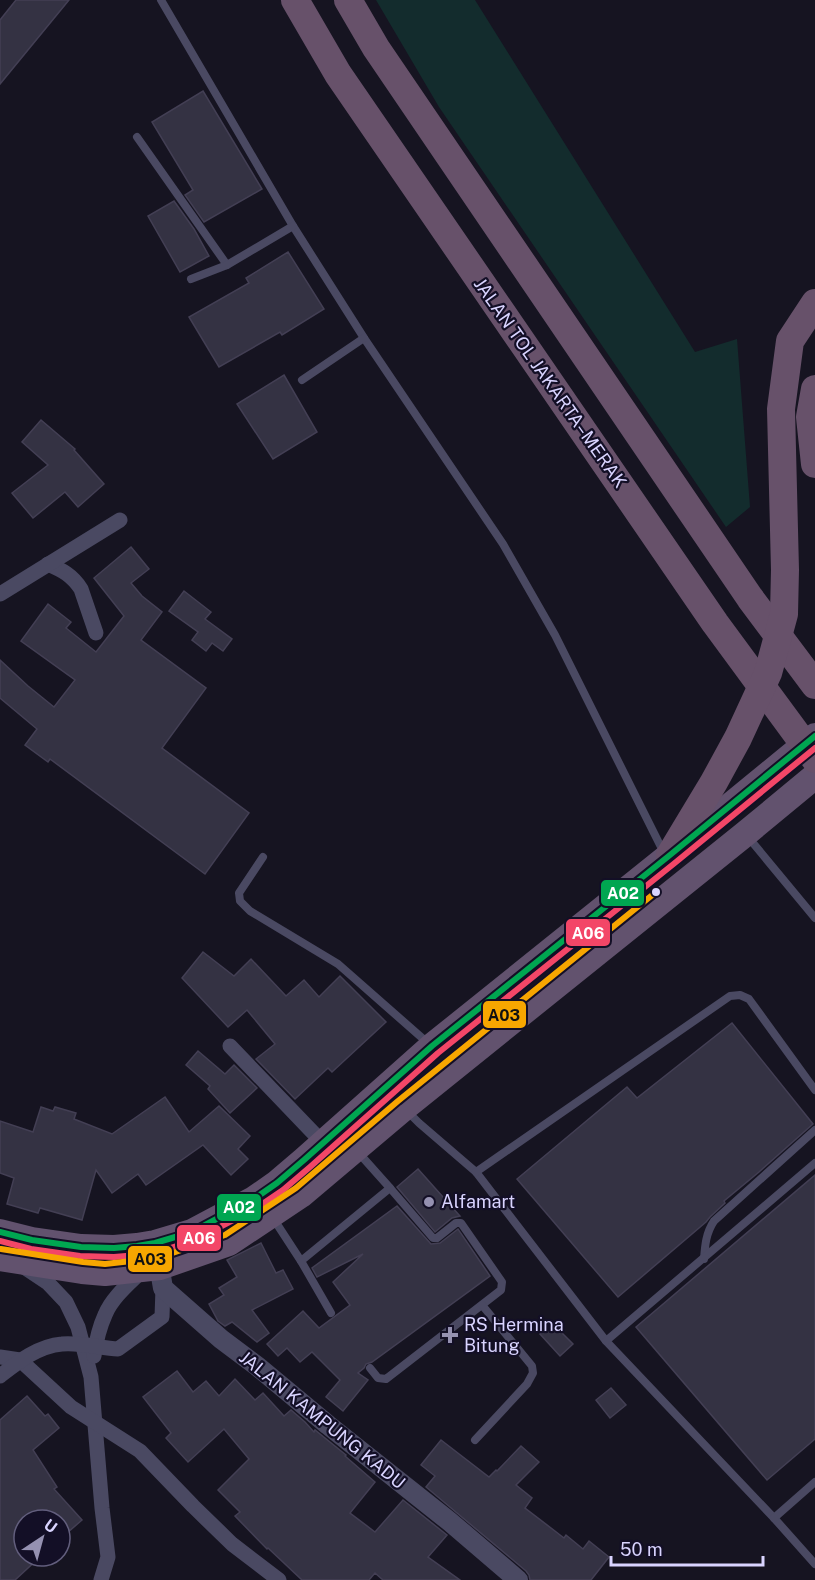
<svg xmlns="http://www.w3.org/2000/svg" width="815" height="1580" viewBox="0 0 815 1580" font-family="'Public Sans',sans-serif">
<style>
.green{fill:#132c2d}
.building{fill:#343243;stroke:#433f54;stroke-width:1.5}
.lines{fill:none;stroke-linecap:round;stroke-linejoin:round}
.service{stroke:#4a4962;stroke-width:8}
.minor{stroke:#4a4962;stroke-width:15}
.tertiary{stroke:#4a4962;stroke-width:20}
.trunk{stroke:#62526e;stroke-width:26}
.motorway{stroke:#67516a;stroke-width:28}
.bus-1-casing{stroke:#130f26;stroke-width:10}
.bus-2-casing{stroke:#130f26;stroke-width:10}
.bus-3-casing{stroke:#130f26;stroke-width:10}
.bus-1{stroke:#00a651;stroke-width:6}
.bus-2{stroke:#f34667;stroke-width:6}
.bus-3{stroke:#f7a600;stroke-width:6}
.bus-dot{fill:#d9d4ff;stroke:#130f26;stroke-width:2}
.poi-dot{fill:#9591b1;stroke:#130f26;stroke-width:2}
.labels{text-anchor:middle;stroke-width:4.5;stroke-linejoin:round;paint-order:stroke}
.street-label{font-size:18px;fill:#d9d4ff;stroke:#130f26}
.poi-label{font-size:18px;fill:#d9d4ff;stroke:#130f26;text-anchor:start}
.line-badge{stroke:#130f26;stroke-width:2}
.badge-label{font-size:16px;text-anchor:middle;font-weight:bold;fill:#fff}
.pale-badge-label{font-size:16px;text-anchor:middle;font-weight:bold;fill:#111}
</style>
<rect width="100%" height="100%" fill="#161421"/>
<path class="green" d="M376,0H475L695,352L737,339L750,507L726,527L439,107Z"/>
<g class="building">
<path d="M16,0H69L0,84V20Z"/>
<path d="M203,91L262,189L204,222L185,195L193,190L152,122Z"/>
<path d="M174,201L194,229L209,256L180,272L148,216Z"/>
<path d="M288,252L324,309L282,335L280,332L219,367L189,317L249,283L246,278Z"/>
<path d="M284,375L317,432L273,459L237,404Z"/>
<path d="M41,420L75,449L74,450L104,484L78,507L65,492L33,518L12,493L48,465L22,442Z"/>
<path d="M131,547L149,569L131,583L142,596L162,612L141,640L206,688L162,748L249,813L205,874L50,759L48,762L25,745L37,729L0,698V660L28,686L54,707L75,680L21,641L48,604L71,622L66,628L96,652L124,616L94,578Z"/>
<path d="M184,591L211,612L205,619L232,639L223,651L212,643L206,651L192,640L198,632L169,611Z"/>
<path d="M203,952L234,976L251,959L286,996L304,980L319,997L340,976L386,1022L332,1072L328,1068L295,1099L256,1059L275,1044L247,1010L228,1027L182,978Z"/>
<path d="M732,1023L813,1124L759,1172L724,1201L725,1203L710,1217L706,1222L618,1297L517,1179L627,1087L637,1098Z"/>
<path d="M198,1051L225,1074L234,1065L257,1088L230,1113L208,1089L210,1086L186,1065Z"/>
<path d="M165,1097L189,1132L219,1106L250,1136L238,1149L248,1159L231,1175L203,1145L146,1185L138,1174L112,1193L96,1170L82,1220L40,1208L38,1213L7,1204L14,1178L0,1173V1121L33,1132L41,1107L53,1111L55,1107L76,1113L74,1119L112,1134Z"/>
<path d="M418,1169L460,1216L452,1218L435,1232L397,1187Z"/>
<path d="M815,1175V1439L767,1480L636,1327Z"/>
<path d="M397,1206L431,1244L440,1243L458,1229L490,1276L372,1362L366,1364L364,1368L358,1373L368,1380L343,1411L326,1397L340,1380L312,1352L300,1362L287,1348L278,1356L267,1344L303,1311L319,1328L350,1305L333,1282L363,1254L317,1277L312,1268Z"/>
<path d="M261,1243L276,1273L283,1270L293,1289L252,1310L269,1333L257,1342L232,1322L225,1326L218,1321L209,1304L224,1295L219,1288L237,1277L227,1260Z"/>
<path d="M552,1323L573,1344L560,1356L540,1334Z"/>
<path d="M177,1371L193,1392L206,1381L219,1396L235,1379L255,1400L263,1393L284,1416L291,1410L305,1422L314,1432L315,1430L346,1455L345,1456L375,1482L350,1513L375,1532L403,1500L447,1535L428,1557L460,1580H383L375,1573L369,1580H302L268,1548L267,1549L235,1516L240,1512L218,1490L249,1459L224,1429L188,1462L166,1438L171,1433L143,1397Z"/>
<path d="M611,1388L626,1405L610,1418L596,1400Z"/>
<path d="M27,1396L45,1416L48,1414L59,1428L33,1450L57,1487L54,1489L82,1520L60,1539V1520H24V1556H41L15,1580H0V1420Z"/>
<path d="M441,1440L489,1477L496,1470L497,1471L521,1446L539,1462L516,1485L532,1498L525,1508L564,1538L566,1535L583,1549L589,1541L609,1557L591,1580H530L529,1575L526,1571L426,1487L435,1476L421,1465Z"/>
</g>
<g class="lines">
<g class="service">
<path d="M161,0L293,226L364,338L503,544L555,635L663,851"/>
<path d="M137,137L227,265"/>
<path d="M191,279L227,265L293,226"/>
<path d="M302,380L364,338"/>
<path d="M748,837L815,918"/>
<path d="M263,857L239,893L240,901L250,911L338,964L429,1044"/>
<path d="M407,1111L419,1123L476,1172L606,1341L774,1518L815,1564"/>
<path d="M476,1172L730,996L740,995L749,999L815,1090"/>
<path d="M273,1218L301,1261L390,1188L357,1151"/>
<path d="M704,1259C705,1245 706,1233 714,1221L815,1130"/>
<path d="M301,1261L331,1313"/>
<path d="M606,1341L815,1163"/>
<path d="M370,1368L378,1378L386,1379L501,1290L502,1282L461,1223H456L437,1238H433L390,1188"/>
<path d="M475,1440L527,1384L533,1373L532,1366L482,1305"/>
<path d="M774,1518L815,1482"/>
</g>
<g class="minor">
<path d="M48,564C62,570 72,575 81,589L96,633"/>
<path d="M0,594L120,520"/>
<path d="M230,1046L323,1143"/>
<path d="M24,1267L48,1283L66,1302L78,1327L91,1377L102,1508L108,1557L101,1580"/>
<path d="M94,1356C96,1342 99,1328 105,1315C112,1297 131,1282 145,1268"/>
<path d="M0,1357L20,1360L71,1407L140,1451L193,1506L232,1544L279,1580"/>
<path d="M0,1376C18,1362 38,1346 62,1344C78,1342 101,1348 118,1349L162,1317L163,1288"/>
</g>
<path class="tertiary" d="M157,1253L163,1288L221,1339L257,1366L328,1425L449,1521L518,1580"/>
<g class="trunk">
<path d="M0,1232L32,1240L81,1247L114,1248L137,1246L155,1243L192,1232L254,1199L277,1183L304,1160L432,1046L670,855L815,736"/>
<path d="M0,1258L82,1271L105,1273L160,1267L229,1243L301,1195L404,1108L745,834L815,776"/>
</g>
<g class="motorway">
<path d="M295,0L338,74L715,623L815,759"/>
<path d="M348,0L376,48L750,598L815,685"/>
<path d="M815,389L810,417L815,464"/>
<path d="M670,855L714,782L738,738L768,673L784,614L785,570L781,409L790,341L815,303"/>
</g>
<defs>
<path id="bus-1" d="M0,1232L32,1240L81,1247L114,1248L137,1246L155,1243L192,1232L254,1199L277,1183L304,1160L432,1046L670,855L815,736"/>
<path id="bus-2" d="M0,1241L31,1249L80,1256L114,1257L138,1255L158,1252L195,1240L258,1207L283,1190L310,1167L438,1053L676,862L815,748"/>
<path id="bus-3" d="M1,1249L83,1262L105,1264L158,1258L225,1235L296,1188L398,1101L656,892"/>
</defs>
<use href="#bus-1" class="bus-1-casing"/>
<use href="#bus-2" class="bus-2-casing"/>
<use href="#bus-3" class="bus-3-casing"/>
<use href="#bus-1" class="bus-1"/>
<use href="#bus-2" class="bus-2"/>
<use href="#bus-3" class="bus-3"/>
</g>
<circle class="bus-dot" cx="656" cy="892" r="5"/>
<g class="poi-dot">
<circle cx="429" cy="1202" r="6"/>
<path d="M447 1326h6v6h6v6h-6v6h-6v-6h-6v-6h6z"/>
</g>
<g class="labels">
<g class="street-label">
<text transform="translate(550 383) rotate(55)" y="6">JALAN TOL JAKARTA–MERAK</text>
<text transform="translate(322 1420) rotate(39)" y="6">JALAN KAMPUNG KADU</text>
</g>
<g class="poi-label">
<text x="441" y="1208">Alfamart</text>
<text x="464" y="1331">RS Hermina<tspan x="464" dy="21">Bitung</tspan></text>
</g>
</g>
<g class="line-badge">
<rect x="600" y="879" width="45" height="28" rx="6" fill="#00a651"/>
<rect x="565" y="918" width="46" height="29" rx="6" fill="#f34667"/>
<rect x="482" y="1000" width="45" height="29" rx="6" fill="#f7a600"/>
<rect x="216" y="1193" width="46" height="29" rx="6" fill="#00a651"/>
<rect x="176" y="1224" width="46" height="28" rx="6" fill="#f34667"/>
<rect x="127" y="1245" width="46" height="28" rx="6" fill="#f7a600"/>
</g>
<g class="badge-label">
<text x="623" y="899">A02</text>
<text x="588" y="939">A06</text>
<text x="239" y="1213">A02</text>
<text x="199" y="1244">A06</text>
</g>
<g class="pale-badge-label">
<text x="504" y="1021">A03</text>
<text x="150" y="1265">A03</text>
</g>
<g transform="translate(42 1538) rotate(36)"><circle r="28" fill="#130f26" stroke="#625e7d" stroke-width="1.5"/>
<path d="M0-4.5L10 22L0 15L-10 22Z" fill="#9591b1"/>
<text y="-9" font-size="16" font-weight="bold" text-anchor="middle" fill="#d9d4ff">U</text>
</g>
<path d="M611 1556v9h152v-9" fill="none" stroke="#d9d4ff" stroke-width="3"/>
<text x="620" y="1556" font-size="18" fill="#d9d4ff" stroke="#130f26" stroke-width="4.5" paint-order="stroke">50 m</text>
</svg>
